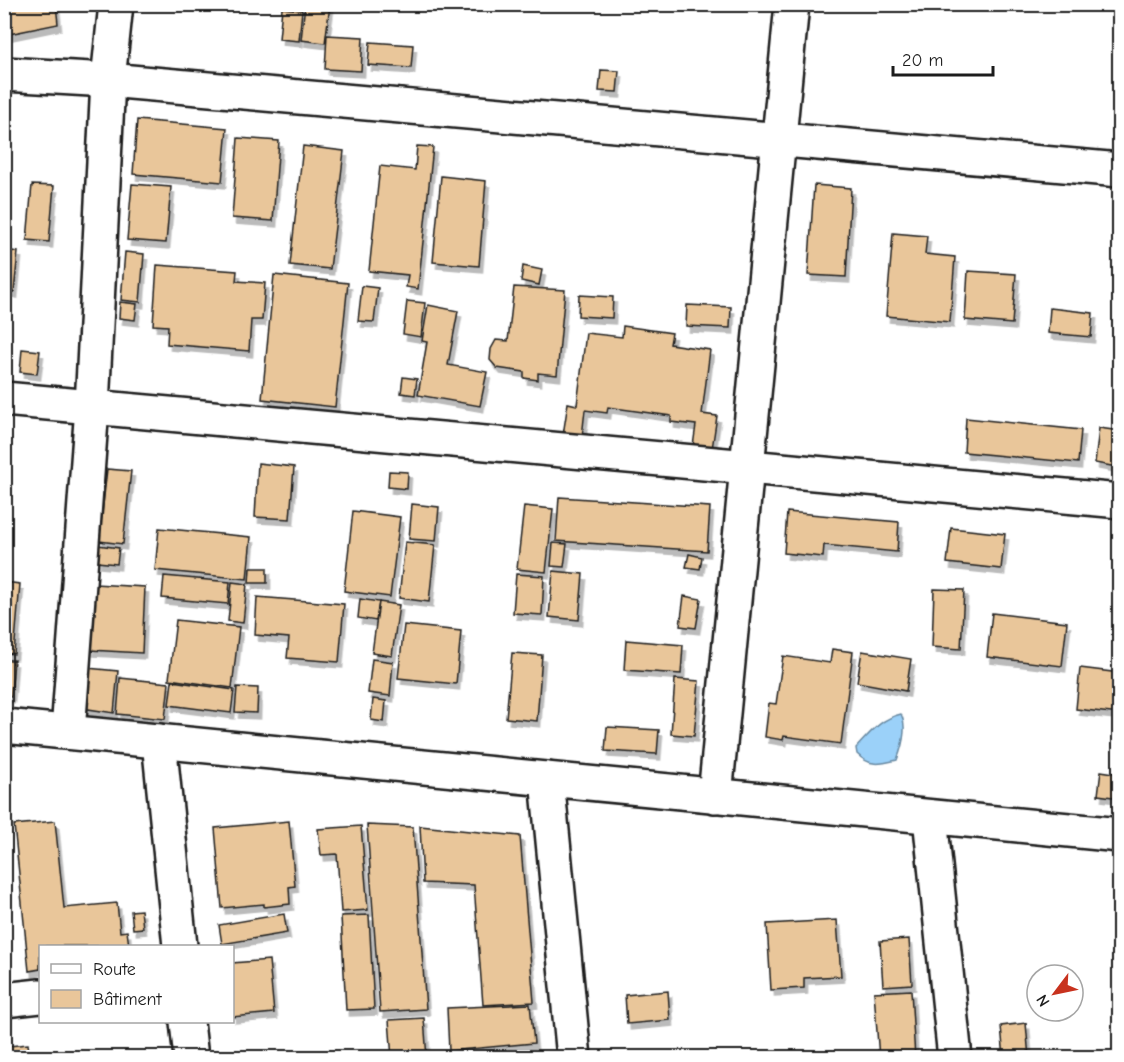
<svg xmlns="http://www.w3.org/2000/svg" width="1124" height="1062" viewBox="0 0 1124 1062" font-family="'Comic Neue',sans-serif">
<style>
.water{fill:#9bd1f9;stroke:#6889a1;stroke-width:1.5}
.building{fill:#e9c69a;stroke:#1c1c1c;stroke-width:1.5;filter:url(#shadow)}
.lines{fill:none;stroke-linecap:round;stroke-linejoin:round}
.street-casing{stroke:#1c1c1c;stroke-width:38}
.street{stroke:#fff;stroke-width:33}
</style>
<defs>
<filter id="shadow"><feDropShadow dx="3.5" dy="6" stdDeviation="0" flood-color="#0004"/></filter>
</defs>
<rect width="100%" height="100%" fill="#fff"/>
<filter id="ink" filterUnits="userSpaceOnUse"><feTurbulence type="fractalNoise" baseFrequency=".0167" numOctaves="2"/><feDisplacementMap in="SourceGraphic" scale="12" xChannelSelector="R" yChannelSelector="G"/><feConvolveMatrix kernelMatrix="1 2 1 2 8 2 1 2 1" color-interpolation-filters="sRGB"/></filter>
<g filter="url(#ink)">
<path class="water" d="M901,714C908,728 902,747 897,760C880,764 870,767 857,754L856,748C870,733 880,719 901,714Z"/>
<g class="building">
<path d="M12,4H56L58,24L4,35V7Z"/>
<path d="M305,4L330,5L325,43L301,40Z"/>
<path d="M282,8L302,10L299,41L279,39Z"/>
<path d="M327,35L363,37L361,71L325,69Z"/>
<path d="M370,42L413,45L411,68L368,65Z"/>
<path d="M601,70L619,71L617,92L599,91Z"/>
<path d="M137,120L227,128L222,182L133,174Z"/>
<path d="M238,138L279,141L273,221L232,218Z"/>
<path d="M303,146L344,151L330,269L290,265Z"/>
<path d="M417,146L433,147L418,289L406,287L408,275L369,271L380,166L415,170Z"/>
<path d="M441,176L486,181L479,266L433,262Z"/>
<path d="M132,184L171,187L166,243L127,240Z"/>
<path d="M32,185L54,186L49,242L27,240Z"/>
<path d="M814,185L851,188L846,277L808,275Z"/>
<path d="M893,233L927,236L925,254L955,257L950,322L886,316Z"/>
<path d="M4,250L18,252L14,292L4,290Z"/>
<path d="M125,252L144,254L140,302L121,300Z"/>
<path d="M157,265L237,271L236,281L265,283L262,320H251L249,351L167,344L168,326L153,325Z"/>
<path d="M523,266L542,270L539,285L521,281Z"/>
<path d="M968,271L1016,274L1012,324L965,320Z"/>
<path d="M274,275L348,283L335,407L262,399Z"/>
<path d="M362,286L378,288L374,322L358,321Z"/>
<path d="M514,287L565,290L557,375L538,373V380L524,378V372L497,368L490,360L491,349L496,340L508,341Z"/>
<path d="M579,295L613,297L612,318L578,316Z"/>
<path d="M407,301L425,303L421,337L403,334Z"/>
<path d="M120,302L137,304L135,320L119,318Z"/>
<path d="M428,305L458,311L448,365L487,372L480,406L418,395L427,342L422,341Z"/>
<path d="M687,305L731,307L730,328L686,326Z"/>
<path d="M1050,308L1093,313L1091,337L1048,333Z"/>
<path d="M623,326L672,333L670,344L710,350L702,414L717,416L712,449L693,446L696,425L671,422V416L608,407L607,413L585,410L582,437L563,435L568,403L577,405L586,333L622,337Z"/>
<path d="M22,349L40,351L37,374L20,372Z"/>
<path d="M403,377L417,379L415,395L401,393Z"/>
<path d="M966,418L1081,430L1078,463L964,452Z"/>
<path d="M1099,428L1120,431L1117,467L1095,463Z"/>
<path d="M258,463L294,467L290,519L255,517Z"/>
<path d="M107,469L131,471L123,544L99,541Z"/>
<path d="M389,471L408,472L407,489L388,487Z"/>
<path d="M559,497L710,507L707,551L556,541Z"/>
<path d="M412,504L439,507L436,541L409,539Z"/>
<path d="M524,506L553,509L546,572L517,569Z"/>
<path d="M353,511L400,517L390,597L344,591Z"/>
<path d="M787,512L899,522L897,552L824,545L823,557L784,553Z"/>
<path d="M159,528L251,537L247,579L155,570Z"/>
<path d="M951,528L1005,534L1001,569L947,563Z"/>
<path d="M405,542L435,545L429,602L399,598Z"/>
<path d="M553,543L567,544L564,567L551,566Z"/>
<path d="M98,545L119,548L117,564L97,562Z"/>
<path d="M689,554L702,557L700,569L686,567Z"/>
<path d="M250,568H267V583H249Z"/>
<path d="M553,571L583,574L579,620L549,617Z"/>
<path d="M516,574L544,576L542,615L513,613Z"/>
<path d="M164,576L230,582L228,604L162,598Z"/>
<path d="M4,582L20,584L14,654L4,653Z"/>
<path d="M232,582L247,584L243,623L228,621Z"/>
<path d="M94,584L145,587L142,653L90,650Z"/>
<path d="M934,589L964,590L961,649L932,647Z"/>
<path d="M684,596L701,599L696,628L680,626Z"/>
<path d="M257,597L344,604L339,662L287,658L289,638L255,635Z"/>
<path d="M360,599L379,602L376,621L358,618Z"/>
<path d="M379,602L399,605L392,656L372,653Z"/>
<path d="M992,613L1067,622L1062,666L987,657Z"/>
<path d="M176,620L239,627L232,688L169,679Z"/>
<path d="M404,625L461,631L456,684L398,678Z"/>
<path d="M626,640L683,645L681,674L624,670Z"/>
<path d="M832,649L853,652L841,744L784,736L783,740L765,737L769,703L776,704L783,656L830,663Z"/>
<path d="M862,651L911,659L906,691L857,682Z"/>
<path d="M512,653L542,655L537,721L506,718Z"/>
<path d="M372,659L393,662L390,696L368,693Z"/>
<path d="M4,660H14L11,697L4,696Z"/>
<path d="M87,668L118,671L114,713L82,708Z"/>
<path d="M1080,668L1120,673V714L1076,709Z"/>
<path d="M120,678L169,683L165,719L117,714Z"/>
<path d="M675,679L699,681L694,736L671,734Z"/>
<path d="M172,681L234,690L231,713L169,705Z"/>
<path d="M237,687L258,688L257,713L235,712Z"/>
<path d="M373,699L386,701L384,722L371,720Z"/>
<path d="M607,727L659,730L657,754L605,751Z"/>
<path d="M1101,771L1120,774V798L1098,795Z"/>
<path d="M55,821L64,908L117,903L120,932L127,931L129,946H40V969L29,971L14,825Z"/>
<path d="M289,821L295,886L289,887L290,904L264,907V904L222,908L215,828Z"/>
<path d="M367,825L413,827L426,1009L380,1012Z"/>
<path d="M361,826L368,910L341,912L337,854L321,855L318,829Z"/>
<path d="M420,826L520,836L534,1002L483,1005L474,885L423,883Z"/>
<path d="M141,910L143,928L133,929L131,911Z"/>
<path d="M284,914L287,933L222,944L219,925Z"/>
<path d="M369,915L374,1009L346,1010L341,916Z"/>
<path d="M837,920L841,976L804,978V988L771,990L767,924Z"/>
<path d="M909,939L912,984L883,986L880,941Z"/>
<path d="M269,960L274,1013L232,1017V963Z"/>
<path d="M911,990L915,1058H879L874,992Z"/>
<path d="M668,991L670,1020L627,1024L625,995Z"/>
<path d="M530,1004L534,1043L449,1051L447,1008Z"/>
<path d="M424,1018L427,1058H392L389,1020Z"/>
<path d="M1026,1023L1029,1058H1004L1001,1026Z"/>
<path d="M28,1044L30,1058H10L9,1046Z"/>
</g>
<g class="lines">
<defs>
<g id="street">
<path d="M4,74L108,80L1120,170"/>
<path d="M4,399L1120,501"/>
<path d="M4,726L1120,835"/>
<path d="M68,732L92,407L108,80L116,4"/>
<path d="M159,741L180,946"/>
<path d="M547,779L574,1058"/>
<path d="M715,796L792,4"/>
<path d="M930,817L955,1058"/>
<path d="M4,1000L40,996"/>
<path d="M187,1022L191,1058"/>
</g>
</defs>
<use href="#street" class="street-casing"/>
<use href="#street" class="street"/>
</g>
</g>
<rect width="1124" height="1062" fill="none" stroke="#fff" stroke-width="24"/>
<rect x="12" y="12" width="1100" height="1038" fill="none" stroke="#1c1c1c" stroke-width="2" filter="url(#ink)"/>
<rect x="39" y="945" width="195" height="78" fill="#ffffff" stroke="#a4a4a4" stroke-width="1.5"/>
<rect x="51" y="964" width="30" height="9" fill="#ffffff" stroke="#a4a4a4" stroke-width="1.5"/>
<text x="93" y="975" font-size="18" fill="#1c1c1c">Route</text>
<rect x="51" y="990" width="30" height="18" fill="#e9c69a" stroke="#a4a4a4" stroke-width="1.5"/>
<text x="93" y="1005" font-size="18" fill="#1c1c1c">Bâtiment</text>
<g transform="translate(1055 993) rotate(238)"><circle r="28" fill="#ffffff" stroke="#a4a4a4" stroke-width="1.5"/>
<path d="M0-4.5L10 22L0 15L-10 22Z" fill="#c8321e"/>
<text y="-9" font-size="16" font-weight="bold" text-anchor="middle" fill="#1c1c1c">N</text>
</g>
<path d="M893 66v9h100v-9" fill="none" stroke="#1c1c1c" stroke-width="3"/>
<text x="902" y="66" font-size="18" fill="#1c1c1c" stroke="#ffffff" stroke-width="4.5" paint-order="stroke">20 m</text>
</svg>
